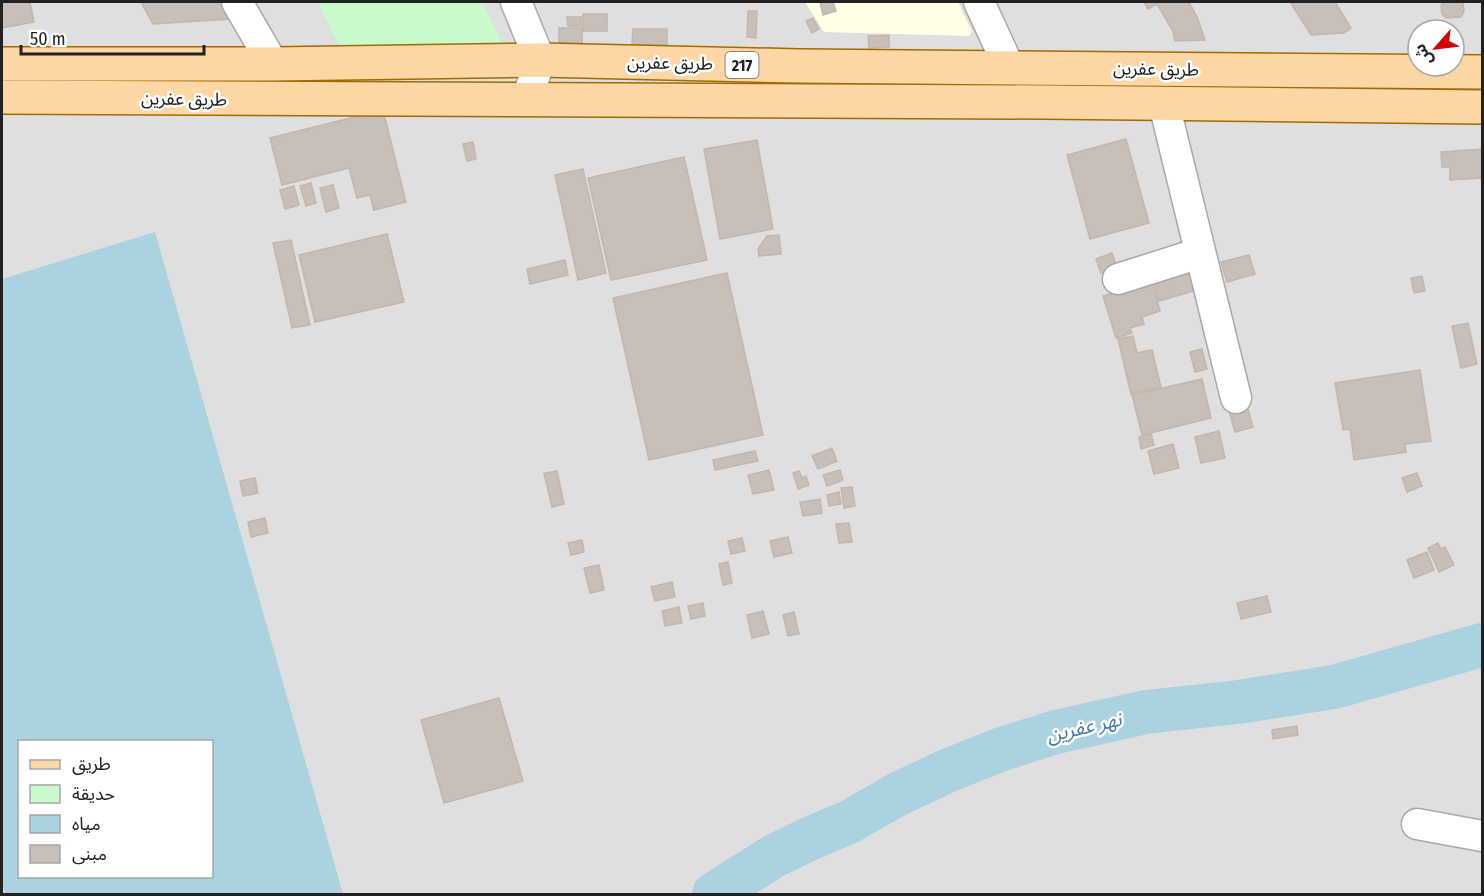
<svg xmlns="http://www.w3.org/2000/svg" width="1484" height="896" viewBox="0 0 1484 896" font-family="'Fira Sans Condensed','Noto Sans Arabic',sans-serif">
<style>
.residential{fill:#e0dfdf;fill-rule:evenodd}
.education{fill:#ffffe5}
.park{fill:#c8facc}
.water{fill:#aad3df;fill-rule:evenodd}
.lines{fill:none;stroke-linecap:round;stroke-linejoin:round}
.river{stroke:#aad3df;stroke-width:44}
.building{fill:#c7bfb8;stroke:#c4b6ab;stroke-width:1.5}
.street-casing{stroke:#a9a9a9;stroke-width:33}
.primary-casing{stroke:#a06b00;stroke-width:36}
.street{stroke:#fff;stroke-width:30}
.primary{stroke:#fcd6a4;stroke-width:33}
.labels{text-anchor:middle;stroke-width:5;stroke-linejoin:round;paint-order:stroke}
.shield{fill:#fff;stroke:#646464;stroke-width:1.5}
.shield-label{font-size:16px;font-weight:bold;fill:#222}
.street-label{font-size:18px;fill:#222;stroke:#fff}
.water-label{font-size:20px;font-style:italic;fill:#4a7aab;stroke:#fff}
</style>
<rect width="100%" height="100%" fill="#f2efe9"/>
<path class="residential" d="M2,2H1482V894H2ZM1418,30H1454V66H1418ZM20,742H212V876H20Z"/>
<path class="education" d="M805,2H958L972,31L969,36L824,32Z"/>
<path class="park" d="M318,2H482L502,42L341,50Z"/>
<path class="water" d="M155,232L343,894H5L2,880V279ZM20,742H212V876H20Z"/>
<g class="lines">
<path class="river" d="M714,894L774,856L811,838L849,822L898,794L949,770L1002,749L1056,732L1146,712L1238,702L1334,687L1482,645"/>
</g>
<g class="building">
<path d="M2,2H30L34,22L2,28Z"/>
<path d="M141,2H223L231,19L153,24Z"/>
<path d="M820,2H833L836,11L823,15Z"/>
<path d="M1144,2H1189L1197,17L1205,40L1175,41L1173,31L1157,4L1148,9Z"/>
<path d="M1290,2H1335L1351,28L1344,33L1311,35Z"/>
<path d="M1444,2H1461L1463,3L1464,11L1461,17L1446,18L1442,14L1441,5Z"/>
<path d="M748,11H757L756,38L747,37Z"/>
<rect x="583" y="14" width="24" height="17"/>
<path d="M567,17H581V26H568Z"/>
<path d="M813,18L819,29L812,33L806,21Z"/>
<rect x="559" y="28" width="23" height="15"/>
<path d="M633,29H667V45H632Z"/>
<path d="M889,35V47L869,48L868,36Z"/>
<path d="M383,110L406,202L374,210L370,195L357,198L349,168L282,185L270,138Z"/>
<path d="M1126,139L1149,223L1090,239L1067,155Z"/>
<path d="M757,140L773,229L720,239L704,149Z"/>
<path d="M473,142L476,159L467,161L463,144Z"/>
<path d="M1482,149V178L1450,180V167H1442L1441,152Z"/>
<path d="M684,157L707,260L611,280L588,178Z"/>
<path d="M583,169L606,273L578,280L555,175Z"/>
<path d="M311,183L316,203L306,206L300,186Z"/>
<path d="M333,185L339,208L326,212L320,188Z"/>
<path d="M294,186L299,205L285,209L280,190Z"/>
<path d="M387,234L404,302L315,322L299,255Z"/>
<path d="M779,235L781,254L759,256L758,249L767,236Z"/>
<path d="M291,240L310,325L292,328L273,243Z"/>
<path d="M1112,253L1117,268L1101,273L1096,259Z"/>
<path d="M1249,255L1255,274L1227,282L1221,262Z"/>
<path d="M565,260L568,275L530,284L527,269Z"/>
<path d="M1192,271L1197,290L1159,301L1154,282Z"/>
<path d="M727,273L763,435L649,460L613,298Z"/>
<path d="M1422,276L1425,291L1414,293L1411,278Z"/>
<path d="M1152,282L1160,311L1142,317L1144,324L1130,328L1132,333L1116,338L1103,296Z"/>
<path d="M1468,323L1477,364L1461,368L1452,326Z"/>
<path d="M1133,336L1137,353L1152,350L1161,387L1131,394L1118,339Z"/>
<path d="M1202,349L1207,369L1195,372L1190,352Z"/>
<path d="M1420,370L1431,441L1405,444L1406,452L1354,460L1350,429L1343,430L1335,383Z"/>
<path d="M1202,379L1211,418L1142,435L1132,395Z"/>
<path d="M1247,406L1253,427L1235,432L1229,411Z"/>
<path d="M1219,431L1225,458L1201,463L1195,437Z"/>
<path d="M1151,434L1154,445L1141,449L1139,437Z"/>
<path d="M1173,444L1179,468L1154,474L1148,451Z"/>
<path d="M832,448L837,461L818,469L812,456Z"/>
<path d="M755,451L758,461L715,470L713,460Z"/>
<path d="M769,470L774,490L753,494L748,475Z"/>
<path d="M840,470L843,480L827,486L823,475Z"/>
<path d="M557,471L564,504L552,507L544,473Z"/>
<path d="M799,471L802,478L806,476L809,485L798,489L793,473Z"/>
<path d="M1417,473L1422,486L1407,492L1402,478Z"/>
<path d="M255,478L258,493L243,496L240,481Z"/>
<path d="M852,487L855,506L844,508L841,488Z"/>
<path d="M839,492L841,504L829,506L827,495Z"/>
<path d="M820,499L822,513L803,516L800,502Z"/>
<path d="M265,518L268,533L251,537L248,522Z"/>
<path d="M849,523L852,542L839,543L836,524Z"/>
<path d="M788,537L792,553L774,557L770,541Z"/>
<path d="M742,538L745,551L731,554L728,541Z"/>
<path d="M582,540L584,552L571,555L568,543Z"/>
<path d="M1438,543L1441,549L1445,547L1454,565L1439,572L1428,548Z"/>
<path d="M1427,552L1434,570L1414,578L1407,560Z"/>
<path d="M728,562L732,583L723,585L719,564Z"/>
<path d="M599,565L604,590L590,593L584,568Z"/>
<path d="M672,582L675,597L655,601L651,587Z"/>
<path d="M1267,596L1271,612L1241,619L1237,603Z"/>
<path d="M703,603L705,616L691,619L688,606Z"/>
<path d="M679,607L682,623L665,626L662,611Z"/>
<path d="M763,611L769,634L752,638L747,615Z"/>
<path d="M794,612L799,634L788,636L783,615Z"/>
<path d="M499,698L523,781L444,803L421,720Z"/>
<path d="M1297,726L1298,735L1273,739L1272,730Z"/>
</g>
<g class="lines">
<defs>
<g id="street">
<path d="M237,2L273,64"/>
<path d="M516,2L540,60L527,99"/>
<path d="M979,2L1009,67"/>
<path d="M1164,104L1236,398"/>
<path d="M1118,279L1200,253"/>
<path d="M1417,824L1482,836"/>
</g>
<g id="primary">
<path d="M2,64H273L540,60L800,66L1482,72"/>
<path d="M2,97L1043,102L1482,107"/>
</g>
</defs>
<use href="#street" class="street-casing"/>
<use href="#primary" class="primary-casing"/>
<use href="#street" class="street"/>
<use href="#primary" class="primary"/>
</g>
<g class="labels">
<rect class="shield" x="725.5" y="52" width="33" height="26" rx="4.5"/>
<g class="shield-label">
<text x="742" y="71">217</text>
</g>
<g class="street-label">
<text transform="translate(670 63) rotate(1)" y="6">طريق عفرين</text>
<text transform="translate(1156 69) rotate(1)" y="6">طريق عفرين</text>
<text transform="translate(184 99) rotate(1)" y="6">طريق عفرين</text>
</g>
<g class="water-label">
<text transform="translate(1084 727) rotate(-13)" y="7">نهر عفرين</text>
</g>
</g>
<rect width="1484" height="896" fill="none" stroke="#222222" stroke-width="6"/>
<rect x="18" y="740" width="195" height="138" fill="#ffffff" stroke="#a7a7a7" stroke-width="1.5"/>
<rect x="30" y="760" width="30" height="9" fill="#fcd6a4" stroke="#a7a7a7" stroke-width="1.5"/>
<text x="72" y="770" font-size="18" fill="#222222">طريق</text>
<rect x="30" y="785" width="30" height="18" fill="#c8facc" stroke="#a7a7a7" stroke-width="1.5"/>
<text x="72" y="800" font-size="18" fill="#222222">حديقة</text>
<rect x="30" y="815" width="30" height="18" fill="#aad3df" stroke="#a7a7a7" stroke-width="1.5"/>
<text x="72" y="830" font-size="18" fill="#222222">مياه</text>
<rect x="30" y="845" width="30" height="18" fill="#c7bfb8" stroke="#a7a7a7" stroke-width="1.5"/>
<text x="72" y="860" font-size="18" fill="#222222">مبنى</text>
<g transform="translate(1436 48) rotate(242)"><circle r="28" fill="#ffffff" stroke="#a7a7a7" stroke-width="1.5"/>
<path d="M0-4.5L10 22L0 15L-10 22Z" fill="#d40000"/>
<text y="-9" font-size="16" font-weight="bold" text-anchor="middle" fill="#222222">ش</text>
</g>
<path d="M21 45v9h183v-9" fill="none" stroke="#222222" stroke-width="3"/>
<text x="30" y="45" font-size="18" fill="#222222" stroke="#ffffff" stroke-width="4.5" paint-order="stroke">50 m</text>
</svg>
